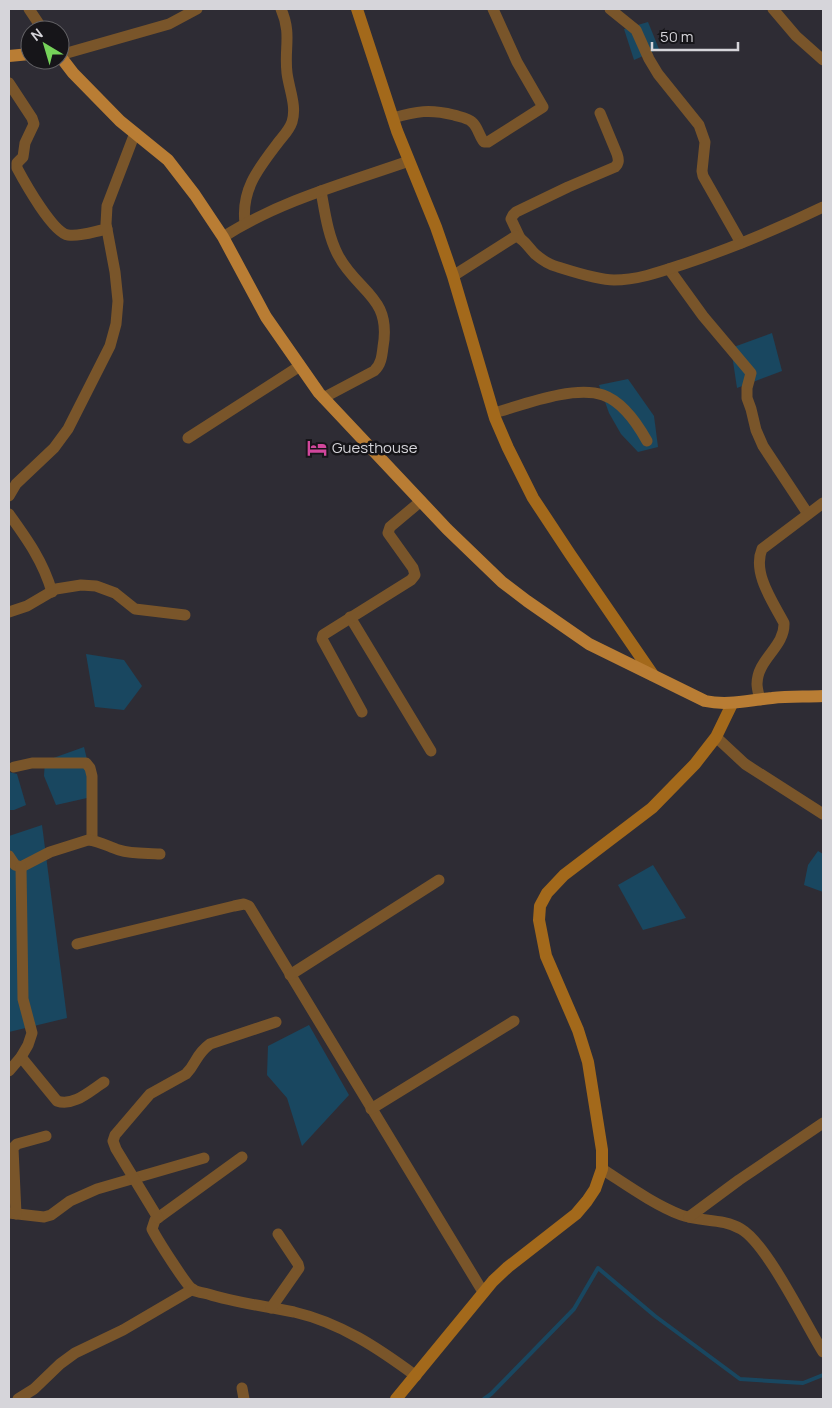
<svg xmlns="http://www.w3.org/2000/svg" width="832" height="1408" viewBox="0 0 832 1408" font-family="Manrope,sans-serif">
<style>
.water{fill:#194760}
.lines{fill:none;stroke-linecap:round;stroke-linejoin:round}
.stream{stroke:#194760;stroke-width:4}
.street{stroke:#79552a;stroke-width:11}
.secondary{stroke:#a3691b;stroke-width:12}
.primary{stroke:#b97d34;stroke-width:12}
.labels{text-anchor:middle;stroke-width:5;stroke-linejoin:round;paint-order:stroke}
.poi-label{font-size:15px;fill:#d6d5da;stroke:#161519;text-anchor:start}
</style>
<rect width="100%" height="100%" fill="#2e2c34"/>
<g class="water">
<path d="M648,22L659,49L634,60L624,29Z"/>
<path d="M772,333L782,371L737,388L731,348Z"/>
<path d="M628,379L654,416L658,447L638,452L621,434L609,413L599,385Z"/>
<path d="M86,654L124,660L142,686L124,710L95,707Z"/>
<path d="M84,747L90,772L87,798L56,805L44,776L45,761Z"/>
<path d="M9,772L17,774L26,805L14,810H9Z"/>
<path d="M42,825L67,1018L9,1032V836Z"/>
<path d="M818,851L823,854V892L804,885L808,865Z"/>
<path d="M653,865L686,918L643,930L618,885Z"/>
<path d="M309,1025L349,1095L302,1146L287,1098L267,1075L268,1046Z"/>
</g>
<g class="lines">
<path class="stream" d="M484,1399L491,1394L574,1309L598,1268L655,1316L740,1379L803,1383L823,1375"/>
<g class="street">
<path d="M29,9L43,30"/>
<path d="M610,9L636,30L649,59L658,74L699,125L705,142L702,171L703,176L741,243"/>
<path d="M773,9L796,36L823,60"/>
<path d="M60,55L169,24L197,9"/>
<path d="M9,83L32,118L34,124L25,143L23,157L17,163V168C25,183 53,233 68,235C81,237 95,231 107,229"/>
<path d="M393,118C417,111 430,109 454,115C460,117 468,118 472,122C478,127 479,136 484,142H488L543,107L517,62L493,9"/>
<path d="M321,191C325,213 328,236 338,255C357,292 392,296 383,347C382,356 381,365 374,371L323,398"/>
<path d="M245,223C241,190 258,169 277,144C282,137 289,131 292,122C297,106 289,89 287,73C284,48 292,34 281,9"/>
<path d="M223,237C279,201 346,183 409,161"/>
<path d="M520,238L511,219L513,215L516,212L568,187L615,167C619,163 619,160 617,154L600,113"/>
<path d="M669,269L703,316L751,373L747,388V398L751,409L756,430L763,446L808,514"/>
<path d="M453,276L516,236C524,239 529,248 535,254C542,260 550,265 558,267C574,272 598,280 614,280C637,280 660,272 681,265C730,249 777,229 823,207"/>
<path d="M494,413C523,405 573,385 603,395C623,402 637,423 647,441"/>
<path d="M188,438L300,366"/>
<path d="M9,496L16,484L54,448L68,429L110,346L116,324L118,301L115,272L106,224L107,206L135,133"/>
<path d="M9,514C27,539 43,561 52,592"/>
<path d="M9,612L27,606L56,589L81,585L96,586L115,593L135,609L185,615"/>
<path d="M350,617L431,751"/>
<path d="M760,700C759,695 757,689 757,684C757,659 785,647 784,623C773,602 752,573 762,549L823,503"/>
<path d="M362,712L322,639L323,635L411,580L415,575L413,568L388,533L390,527L421,501"/>
<path d="M716,737L745,764L823,814"/>
<path d="M14,767L32,763H86L90,768L92,776V840"/>
<path d="M9,856L15,865L21,867L50,852L88,840C100,841 109,847 119,850C132,854 147,853 160,854"/>
<path d="M77,944L234,906L244,904L249,906L483,1292"/>
<path d="M290,975L439,880"/>
<path d="M21,1057L57,1101C74,1107 91,1090 104,1082"/>
<path d="M9,1071L21,1057L28,1045L32,1033L23,999L21,867"/>
<path d="M371,1109L514,1021"/>
<path d="M242,1157L155,1220L152,1229C157,1239 186,1285 193,1290C197,1292 204,1293 208,1294C236,1303 265,1306 294,1312C341,1323 378,1348 416,1376"/>
<path d="M602,1169C627,1185 653,1204 681,1215C700,1222 723,1218 741,1229C767,1244 805,1323 823,1352"/>
<path d="M9,1213L44,1217L51,1215L70,1201L97,1189L204,1158"/>
<path d="M16,1214L13,1148L17,1144L46,1136"/>
<path d="M689,1217L739,1180L823,1123"/>
<path d="M158,1218L116,1149L113,1141L115,1135L150,1094L186,1074C197,1063 195,1055 210,1044L276,1022"/>
<path d="M271,1308L299,1268L298,1264L278,1234"/>
<path d="M242,1388L244,1399"/>
<path d="M18,1399L34,1389L60,1364L75,1353L123,1330L193,1289"/>
</g>
<g class="secondary">
<path d="M357,9L397,131L436,227L453,276L495,418L508,448L533,498L570,554L653,675"/>
<path d="M396,1399L493,1281L508,1267L576,1214L587,1201L595,1189L602,1169V1150L588,1062L578,1030L546,956L539,920L540,906L547,893L564,875L652,808L695,764L716,737L732,704"/>
</g>
<g class="primary">
<path d="M9,56L30,54"/>
<path d="M60,56L73,73L120,121L168,160L195,195L223,237L266,317L319,393L447,529L502,582L527,601L589,644L705,701C728,706 749,700 772,698C789,696 806,697 823,696"/>
</g>
</g>
<defs>
<symbol id="hotel-bare" viewBox="-9 -9 18 18"><path d="M-6-4.5h1.5V1H6V5H4.5V3h-9V5H-6ZM-4 0a1.8 1.8 0 1 1 3.6 0ZM.5 0V-2.5h3Q6-2.5 6 0Z" fill="#d1479c" stroke="#161519" stroke-width="2.5" paint-order="stroke"/></symbol>
</defs>
<g fill-rule="evenodd">
<use href="#hotel-bare" x="303" y="434" width="28" height="28"/>
</g>
<g class="labels">
<g class="poi-label">
<text x="332" y="453">Guesthouse</text>
</g>
</g>
<rect width="832" height="1408" fill="none" stroke="#d6d5da" stroke-width="20"/>
<g transform="translate(45 45) rotate(322)"><circle r="24" fill="#161519" stroke="#636266"/>
<path d="M0-4L9 19L0 12L-9 19Z" fill="#76d25a"/>
<text y="-8" font-size="14" font-weight="bold" text-anchor="middle" fill="#d6d5da">N</text>
</g>
<path d="M652 42v8h86v-8" fill="none" stroke="#d6d5da" stroke-width="2.5"/>
<text x="660" y="42" font-size="15" fill="#d6d5da" stroke="#161519" stroke-width="4" paint-order="stroke">50 m</text>
</svg>
